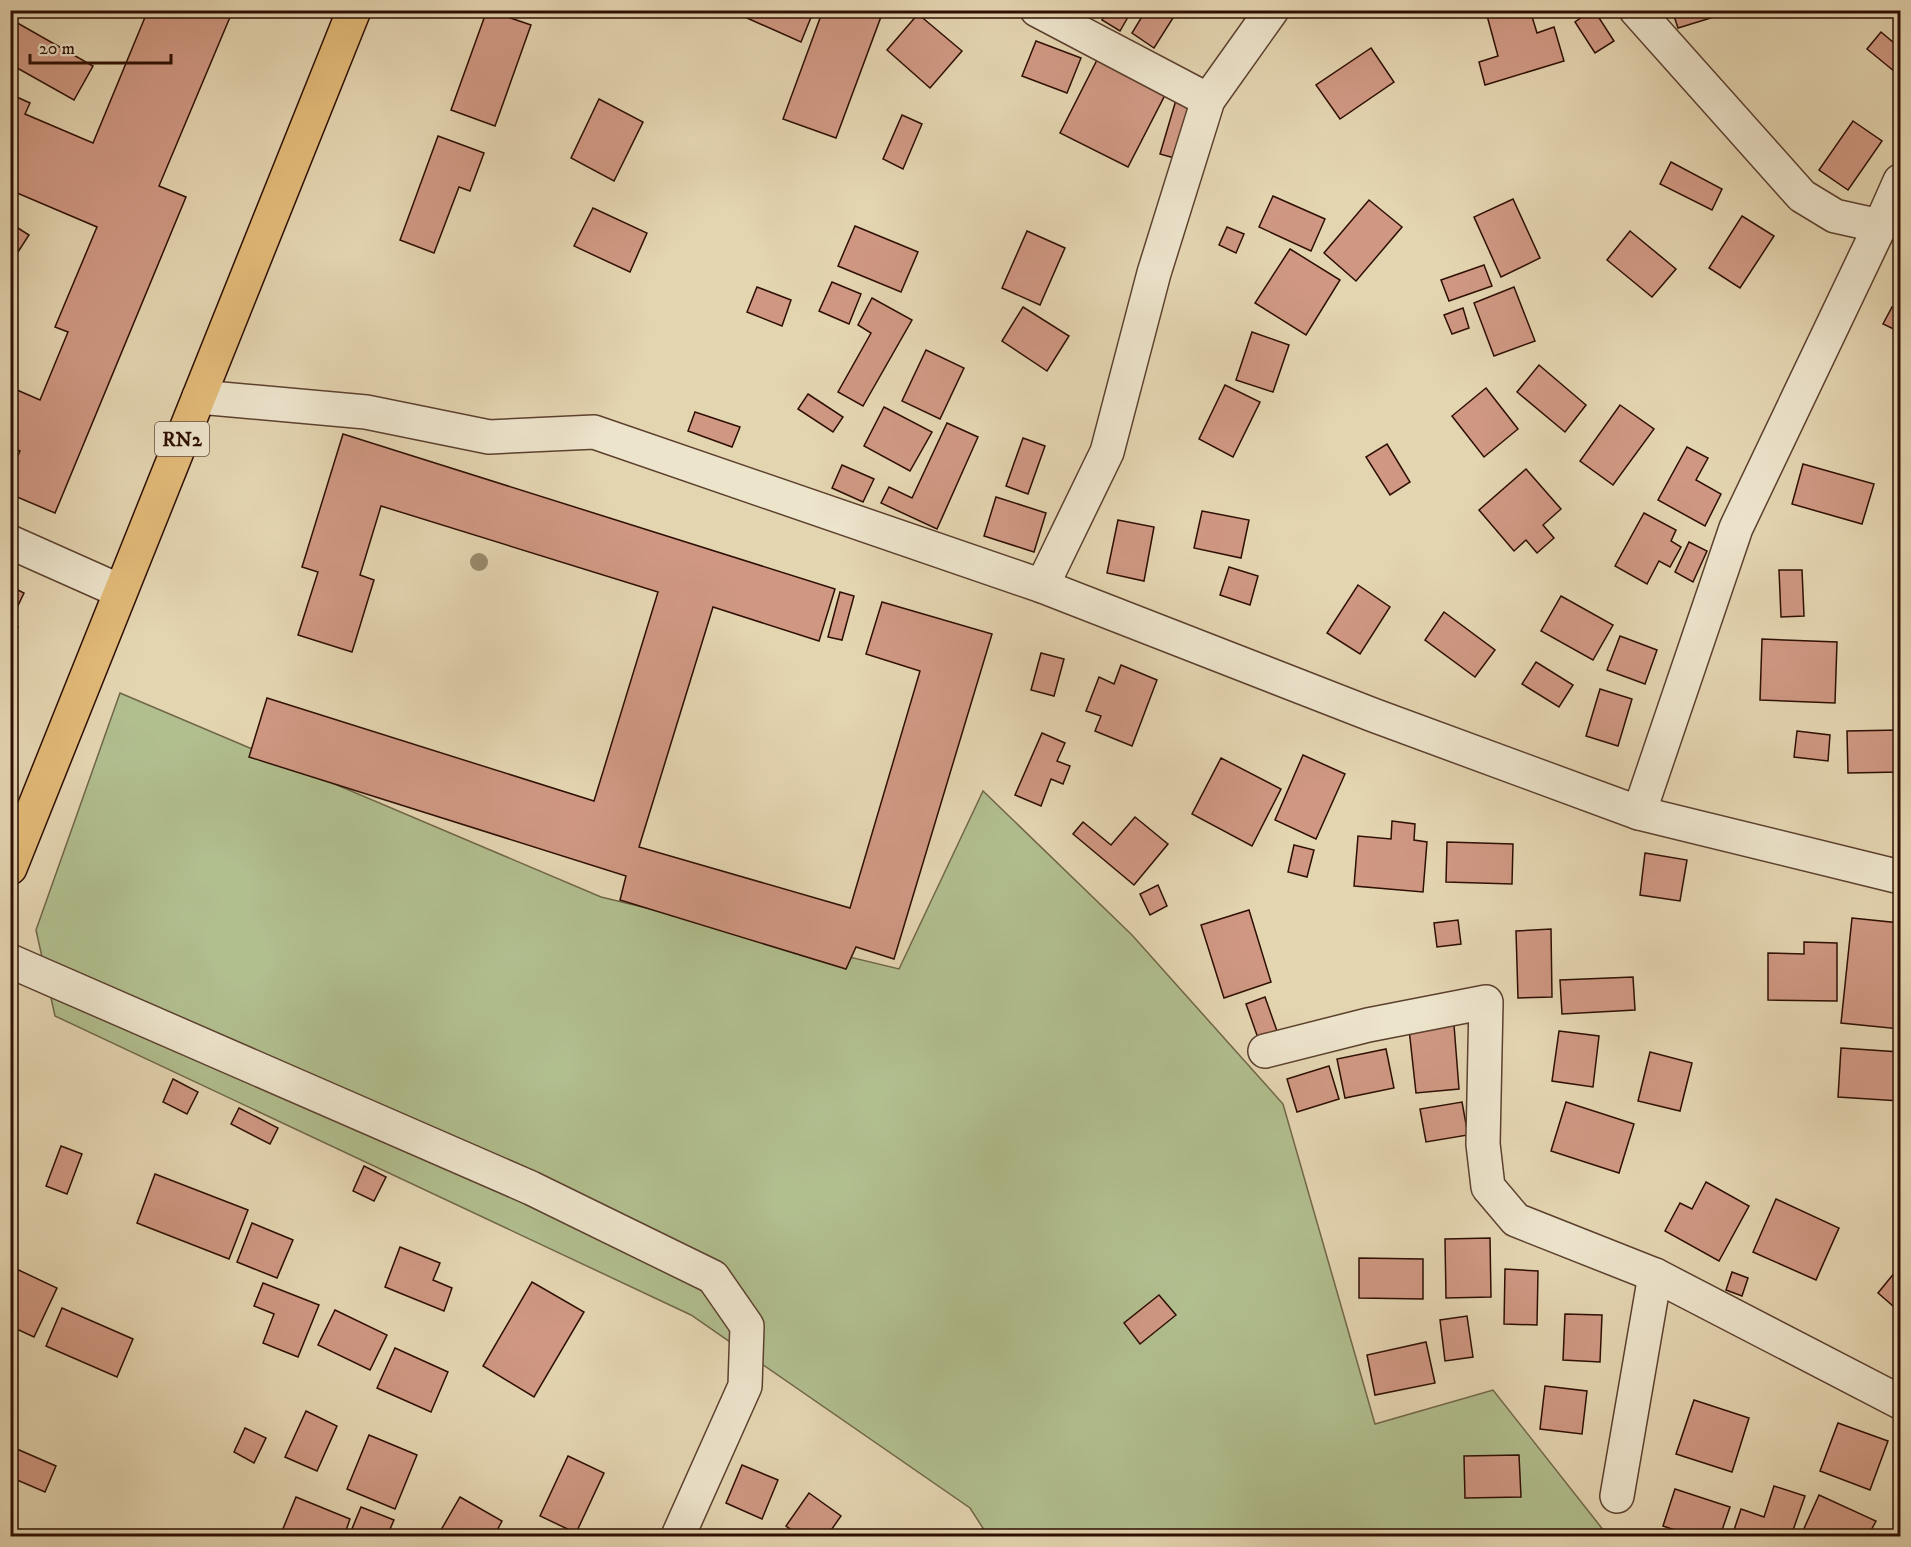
<svg xmlns="http://www.w3.org/2000/svg" width="1911" height="1547" viewBox="0 0 1911 1547" font-family="'IM FELL DW Pica',serif">
<style>
.green{fill:#b1be8e;stroke:#706648;stroke-width:1.5}
.building{fill:#d09883;stroke:#2e0f03;stroke-width:1.5}
.lines{fill:none;stroke-linecap:round;stroke-linejoin:round}
.street-casing{stroke:#5c402e;stroke-width:36}
.highway-casing{stroke:#2e0f03;stroke-width:36}
.street{stroke:#ede4cc;stroke-width:33}
.highway{stroke:#e2ba78;stroke-width:33}
.tree{fill:#998a6c}
.labels{text-anchor:middle;stroke-width:5;stroke-linejoin:round;paint-order:stroke}
.shield{fill:#ede4cc;stroke:#674f3f;stroke-width:1.5}
.shield-label{font-size:20px;font-weight:bold;fill:#2e0f03}
</style>
<rect width="100%" height="100%" fill="#e4d5b1"/>
<filter id="stains"><feTurbulence type="fractalNoise" baseFrequency=".00333" numOctaves="4"/><feColorMatrix values="0 0 0 0 .2 0 0 0 0 .09 0 0 0 0 .02 0 0 0 .5 -.17"/></filter>
<radialGradient id="worn" r=".72"><stop offset=".6" stop-color="#630" stop-opacity="0"/><stop offset="1" stop-color="#630" stop-opacity=".3"/></radialGradient>
<path class="green" d="M120,693L601,897L899,969L983,791L1132,935L1283,1104L1375,1424L1493,1390L1608,1536H988L970,1508L691,1315L55,1016L36,930Z"/>
<g class="building">
<path d="M148,10H233L159,186L186,197L55,513L10,494V474L20,451L10,447V387L40,400L68,332L55,327L97,227L10,190V94L30,103L25,114L93,143Z"/>
<path d="M487,10L531,25L495,126L451,110Z"/>
<path d="M729,10H814L801,42Z"/>
<path d="M823,10H874L882,14L836,138L783,119Z"/>
<path d="M1107,10H1132L1120,31L1102,20Z"/>
<path d="M1146,10H1178L1154,48L1132,33Z"/>
<path d="M1493,10H1530L1537,33L1554,27L1564,61L1485,85L1479,62L1498,56L1486,12Z"/>
<path d="M1592,10H1594L1614,41L1595,53L1575,22Z"/>
<path d="M1672,10H1726L1727,13L1678,28Z"/>
<path d="M918,14L962,51L930,88L887,50Z"/>
<path d="M14,21L93,66L74,100L10,64V28Z"/>
<path d="M1881,32L1900,48V76L1867,49Z"/>
<path d="M1036,41L1081,58L1067,93L1022,76Z"/>
<path d="M1371,48L1394,82L1340,119L1316,85Z"/>
<path d="M1097,60L1165,95L1128,167L1060,133Z"/>
<path d="M599,99L643,122L614,181L571,158Z"/>
<path d="M1176,100L1193,105L1178,159L1160,154Z"/>
<path d="M902,115L922,124L903,169L883,159Z"/>
<path d="M1853,121L1882,141L1848,190L1819,170Z"/>
<path d="M438,136L484,153L470,191L459,187L434,253L400,240Z"/>
<path d="M1671,162L1722,189L1712,210L1660,184Z"/>
<path d="M1273,196L1325,219L1311,251L1259,227Z"/>
<path d="M1513,199L1540,258L1501,277L1474,217Z"/>
<path d="M1369,200L1402,227L1356,281L1324,253Z"/>
<path d="M593,208L647,233L630,272L574,246Z"/>
<path d="M1742,216L1774,236L1740,288L1709,268Z"/>
<path d="M10,223L29,235L16,255L10,252Z"/>
<path d="M855,226L918,252L901,292L838,266Z"/>
<path d="M1227,227L1244,234L1236,253L1219,245Z"/>
<path d="M1027,231L1065,248L1040,305L1002,288Z"/>
<path d="M1630,231L1676,269L1652,297L1607,260Z"/>
<path d="M1290,249L1340,280L1306,335L1255,303Z"/>
<path d="M1484,265L1492,286L1449,301L1441,280Z"/>
<path d="M832,282L861,294L849,324L819,311Z"/>
<path d="M757,287L791,300L782,326L747,312Z"/>
<path d="M1514,287L1535,341L1494,356L1474,303Z"/>
<path d="M872,298L912,320L863,406L838,392L871,333L858,325Z"/>
<path d="M1023,307L1069,336L1047,371L1002,341Z"/>
<path d="M1892,307L1900,311V332L1883,324Z"/>
<path d="M1463,308L1469,328L1452,334L1444,315Z"/>
<path d="M1252,332L1289,345L1273,392L1236,380Z"/>
<path d="M926,350L964,368L940,419L902,401Z"/>
<path d="M1539,365L1586,405L1565,432L1517,392Z"/>
<path d="M1225,385L1260,402L1233,457L1199,439Z"/>
<path d="M1486,388L1518,429L1484,457L1452,416Z"/>
<path d="M808,394L843,417L833,432L798,409Z"/>
<path d="M1620,405L1654,429L1613,485L1580,461Z"/>
<path d="M884,407L932,432L910,471L864,446Z"/>
<path d="M695,412L740,427L732,447L688,431Z"/>
<path d="M947,423L978,437L937,529L881,503L889,487L912,498Z"/>
<path d="M343,434L835,589L819,641L713,607L639,847L850,908L920,671L866,654L882,602L992,634L894,959L856,947L846,969L620,900L626,876L249,757L267,698L594,801L658,592L381,506L360,575L374,580L352,652L298,635L318,572L302,567Z"/>
<path d="M1023,438L1045,446L1028,494L1006,486Z"/>
<path d="M1387,444L1410,482L1390,495L1366,457Z"/>
<path d="M1687,447L1708,458L1696,480L1721,494L1705,526L1658,500Z"/>
<path d="M1803,464L1874,484L1862,524L1792,504Z"/>
<path d="M842,465L874,479L863,502L832,488Z"/>
<path d="M1526,469L1561,509L1543,525L1554,538L1537,553L1526,540L1514,551L1479,510Z"/>
<path d="M996,497L1046,513L1034,552L984,536Z"/>
<path d="M1202,511L1249,520L1241,558L1194,548Z"/>
<path d="M1644,513L1676,530L1671,541L1681,547L1670,567L1659,561L1647,584L1615,566Z"/>
<path d="M1118,520L1154,527L1144,581L1107,573Z"/>
<path d="M1689,542L1707,551L1693,582L1675,572Z"/>
<path d="M1229,567L1258,576L1250,605L1220,595Z"/>
<path d="M1779,570H1802L1804,616L1781,617Z"/>
<path d="M1358,585L1390,607L1360,654L1327,633Z"/>
<path d="M10,586L24,593L10,622Z"/>
<path d="M840,592L854,596L842,640L828,637Z"/>
<path d="M1561,596L1613,625L1593,660L1541,631Z"/>
<path d="M1444,612L1495,650L1475,677L1425,640Z"/>
<path d="M10,624L18,627L10,642Z"/>
<path d="M1620,636L1657,650L1645,684L1607,670Z"/>
<path d="M1762,639L1837,642L1835,703L1760,700Z"/>
<path d="M1041,653L1064,659L1054,696L1031,690Z"/>
<path d="M1536,662L1573,685L1559,707L1522,684Z"/>
<path d="M1121,665L1157,680L1132,746L1095,731L1101,716L1086,711L1099,677L1114,684Z"/>
<path d="M1600,689L1632,699L1618,746L1586,736Z"/>
<path d="M1900,730V772L1848,773L1847,731Z"/>
<path d="M1797,731L1830,735L1828,761L1794,757Z"/>
<path d="M1042,733L1065,743L1057,761L1070,766L1063,784L1051,779L1041,806L1015,795Z"/>
<path d="M1303,755L1345,774L1316,839L1275,820Z"/>
<path d="M1221,758L1281,789L1252,846L1192,814Z"/>
<path d="M1135,817L1168,844L1134,885L1073,834L1083,822L1111,845Z"/>
<path d="M1392,821L1415,824L1414,840L1427,842L1423,892L1354,886L1358,836L1391,839Z"/>
<path d="M1447,842L1513,844L1512,884L1446,882Z"/>
<path d="M1294,845L1314,850L1307,877L1288,872Z"/>
<path d="M1645,853L1687,860L1680,901L1640,895Z"/>
<path d="M1158,885L1167,906L1150,915L1140,894Z"/>
<path d="M1249,910L1271,982L1224,998L1201,925Z"/>
<path d="M1852,918L1900,923V1029L1841,1023Z"/>
<path d="M1458,920L1461,944L1437,947L1434,923Z"/>
<path d="M1551,929L1552,997L1518,998L1516,931Z"/>
<path d="M1804,942L1837,943V1001L1768,1000V953L1804,954Z"/>
<path d="M1633,977L1635,1010L1562,1014L1560,980Z"/>
<path d="M1265,997L1277,1031L1258,1038L1246,1004Z"/>
<path d="M1454,1025L1459,1089L1416,1093L1409,1029Z"/>
<path d="M1559,1031L1599,1036L1593,1087L1552,1081Z"/>
<path d="M1841,1048L1900,1052V1101L1838,1097Z"/>
<path d="M1386,1049L1394,1088L1345,1098L1337,1059Z"/>
<path d="M1650,1052L1692,1063L1680,1111L1638,1101Z"/>
<path d="M1329,1066L1339,1099L1297,1112L1287,1079Z"/>
<path d="M173,1079L198,1092L187,1114L163,1102Z"/>
<path d="M1462,1102L1468,1135L1426,1142L1420,1109Z"/>
<path d="M1566,1102L1634,1124L1619,1173L1551,1151Z"/>
<path d="M239,1108L278,1128L270,1144L231,1124Z"/>
<path d="M61,1146L82,1154L67,1194L46,1186Z"/>
<path d="M364,1166L386,1177L374,1201L353,1191Z"/>
<path d="M155,1174L248,1210L229,1259L137,1223Z"/>
<path d="M1706,1182L1749,1206L1719,1261L1665,1231L1680,1203L1692,1209Z"/>
<path d="M1776,1199L1839,1228L1816,1280L1753,1252Z"/>
<path d="M252,1223L293,1240L277,1278L237,1262Z"/>
<path d="M1490,1238L1491,1297L1446,1298L1445,1239Z"/>
<path d="M400,1247L440,1263L433,1280L452,1288L444,1311L385,1287Z"/>
<path d="M1359,1258L1423,1259V1299L1359,1298Z"/>
<path d="M10,1266L57,1288L34,1337L10,1326Z"/>
<path d="M1900,1266V1312L1878,1293Z"/>
<path d="M1505,1269L1538,1271L1537,1325L1504,1324Z"/>
<path d="M1732,1272L1748,1278L1742,1296L1726,1290Z"/>
<path d="M532,1282L584,1312L534,1397L483,1366Z"/>
<path d="M263,1283L319,1305L298,1357L263,1343L274,1314L254,1306Z"/>
<path d="M1159,1295L1176,1315L1140,1344L1124,1323Z"/>
<path d="M62,1308L133,1339L117,1377L46,1346Z"/>
<path d="M335,1310L387,1335L370,1370L318,1345Z"/>
<path d="M1565,1314L1602,1315L1600,1362L1563,1360Z"/>
<path d="M1467,1316L1473,1357L1445,1361L1440,1320Z"/>
<path d="M1426,1342L1435,1383L1375,1395L1367,1355Z"/>
<path d="M395,1348L448,1372L431,1412L377,1388Z"/>
<path d="M1545,1386L1587,1391L1582,1434L1540,1429Z"/>
<path d="M1694,1400L1749,1418L1732,1472L1676,1454Z"/>
<path d="M306,1411L337,1426L317,1471L285,1457Z"/>
<path d="M1838,1423L1888,1441L1870,1490L1820,1471Z"/>
<path d="M245,1428L266,1438L254,1463L234,1452Z"/>
<path d="M369,1435L417,1455L395,1509L347,1489Z"/>
<path d="M10,1446L56,1466L45,1492L10,1477Z"/>
<path d="M1519,1455L1521,1497L1465,1498L1464,1456Z"/>
<path d="M568,1456L604,1473L576,1533L540,1516Z"/>
<path d="M742,1465L778,1480L762,1519L726,1503Z"/>
<path d="M1774,1486L1805,1496L1791,1536H1732L1741,1509L1764,1517Z"/>
<path d="M1675,1489L1730,1507L1720,1536H1692L1663,1526Z"/>
<path d="M809,1493L841,1516L827,1536H800L786,1526Z"/>
<path d="M1819,1495L1876,1521L1868,1536H1810L1802,1533Z"/>
<path d="M296,1497L350,1519L344,1536H280Z"/>
<path d="M460,1497L502,1521L494,1536H452L441,1530Z"/>
<path d="M361,1507L394,1520L387,1536H349Z"/>
</g>
<g class="lines">
<defs>
<g id="street">
<path d="M1037,10L1208,100"/>
<path d="M1636,10L1802,196L1835,216L1880,226L1900,181"/>
<path d="M199,397L366,412L489,437L594,432L1042,586L1373,715L1639,813L1900,877"/>
<path d="M10,542L120,591"/>
<path d="M1042,586L1107,452L1154,273L1208,100L1272,10"/>
<path d="M1639,813L1736,528L1880,226"/>
<path d="M10,961L531,1188L713,1277L747,1326L745,1386L678,1536"/>
<path d="M1265,1051L1368,1025L1486,1002L1483,1144L1488,1187L1516,1220L1655,1275L1900,1402"/>
<path d="M1617,1496L1655,1275"/>
</g>
<path id="highway" d="M10,868L354,10"/>
</defs>
<use href="#street" class="street-casing"/>
<use href="#highway" class="highway-casing"/>
<use href="#street" class="street"/>
<use href="#highway" class="highway"/>
</g>
<circle class="tree" cx="479" cy="562" r="9"/>
<g class="labels">
<rect class="shield" x="155" y="422" width="54" height="34" rx="4.5"/>
<g class="shield-label">
<text x="182" y="446">RN2</text>
</g>
</g>
<rect width="1911" height="1547" fill="none" stroke="#e4d5b1" stroke-width="36"/>
<rect x="12" y="12" width="1887" height="1523" fill="none" stroke="#2e0f03" stroke-width="3"/>
<rect x="18" y="18" width="1875" height="1511" fill="none" stroke="#2e0f03" stroke-width="1.5"/>
<path d="M30 54v9h141v-9" fill="none" stroke="#2e0f03" stroke-width="3"/>
<text x="39" y="54" font-size="18" fill="#2e0f03" stroke="#ede4cc" stroke-width="4.5" paint-order="stroke">20 m</text>
<rect width="100%" height="100%" filter="url(#stains)"/>
<rect width="100%" height="100%" fill="url(#worn)"/>
</svg>
